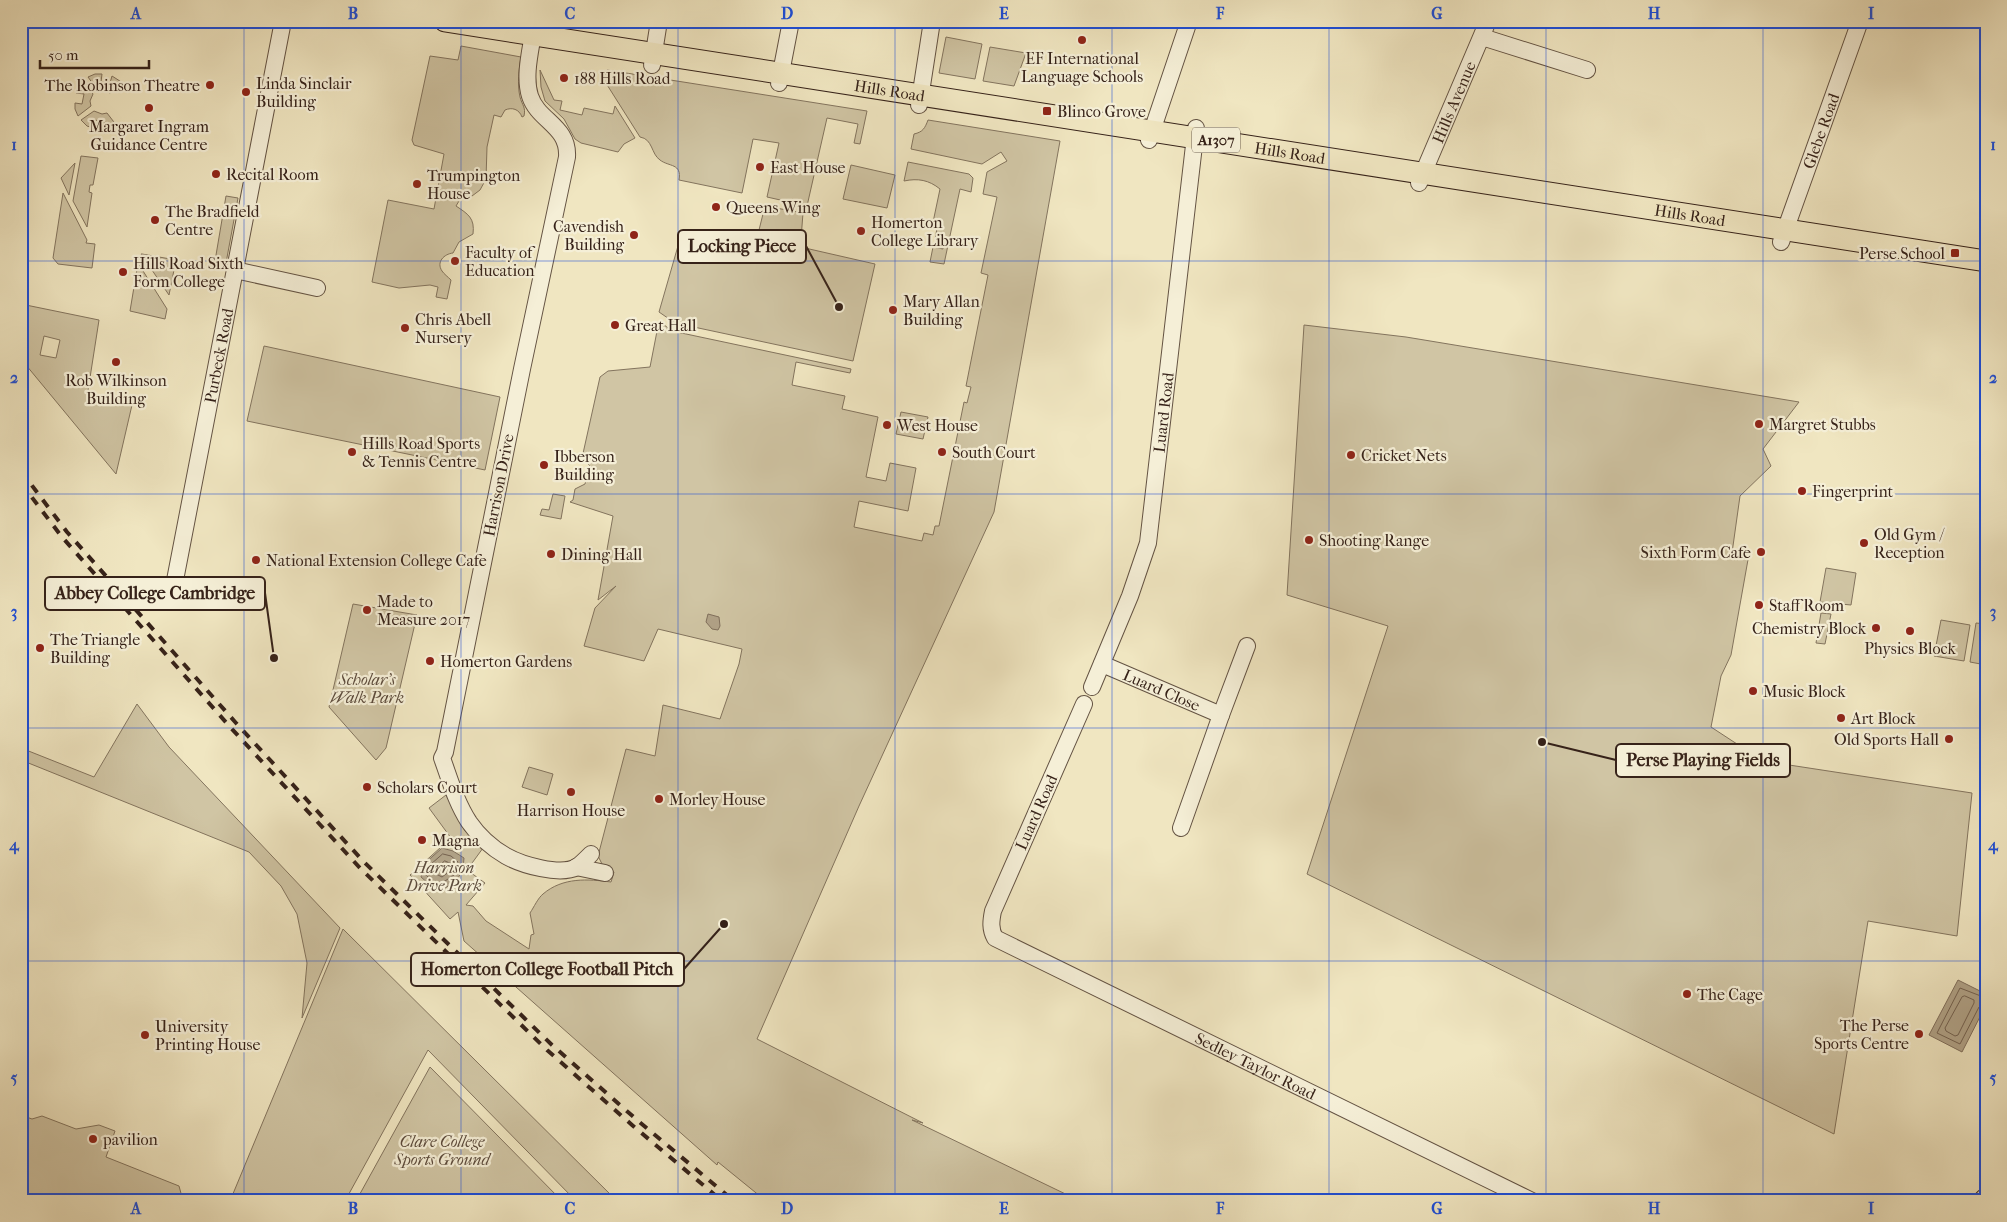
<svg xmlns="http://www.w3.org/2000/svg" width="2007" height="1222" viewBox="0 0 2007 1222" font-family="'IM FELL French Canon',serif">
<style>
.green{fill:#d0c5a4;stroke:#83745e;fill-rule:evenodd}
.water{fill:#b1a388;stroke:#806f5c}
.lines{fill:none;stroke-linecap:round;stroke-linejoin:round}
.shore{stroke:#746250;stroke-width:1}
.minor-casing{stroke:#645343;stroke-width:18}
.major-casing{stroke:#362219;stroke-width:23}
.minor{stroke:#f5efd7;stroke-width:16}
.major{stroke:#f0e6c1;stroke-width:21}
.rail{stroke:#362219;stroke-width:4;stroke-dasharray:9 9;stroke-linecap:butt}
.grid{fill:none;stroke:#1d4ed8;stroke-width:1;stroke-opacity:0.55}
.poi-dot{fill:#8f2418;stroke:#f5efd7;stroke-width:2}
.labels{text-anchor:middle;stroke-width:4.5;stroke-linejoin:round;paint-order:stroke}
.shield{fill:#f5efd7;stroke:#6f6052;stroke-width:1}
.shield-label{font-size:15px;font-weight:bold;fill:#362219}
.poi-label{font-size:16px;fill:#362219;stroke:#f5efd7;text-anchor:start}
.street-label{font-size:16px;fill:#362219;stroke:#f5efd7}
.park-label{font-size:16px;font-style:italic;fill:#5c4b3c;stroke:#f5efd7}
.leader{fill:none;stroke:#362219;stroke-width:2}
.callout-dot{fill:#362219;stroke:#f5efd7;stroke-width:2}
.callout{fill:#f5efd7;stroke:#362219;stroke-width:2}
.callout-label{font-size:18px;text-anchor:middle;font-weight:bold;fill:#362219}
.neatline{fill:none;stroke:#1d4ed8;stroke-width:2}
.grid-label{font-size:16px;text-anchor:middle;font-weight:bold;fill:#1d4ed8}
</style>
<rect width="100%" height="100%" fill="#f0e6c1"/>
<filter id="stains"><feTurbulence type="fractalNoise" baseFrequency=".004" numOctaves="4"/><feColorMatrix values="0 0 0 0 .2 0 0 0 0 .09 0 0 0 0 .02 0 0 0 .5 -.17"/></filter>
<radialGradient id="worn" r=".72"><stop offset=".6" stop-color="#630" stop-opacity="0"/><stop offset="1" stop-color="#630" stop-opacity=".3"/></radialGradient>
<g class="green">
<path d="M946,37L982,44L975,79L939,73Z"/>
<path d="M461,46L521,57C519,69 517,84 520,97C522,105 526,107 524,116L522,117C519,109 512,107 505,110L501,117L494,115L487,147L486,179L480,190L468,199L462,196L456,206C468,214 475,218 473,234L459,242L453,253C444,254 436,262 442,271C444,274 448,277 451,280L447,299L436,297L438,287L430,285L399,288L372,282L388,200L434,209L444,154L414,145L412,140L430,56L458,60Z"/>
<path d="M990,47L1026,53L1014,86L983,81Z"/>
<path d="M540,70L554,100L562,101L560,110L582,115L584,108L613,114L615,106L635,138L624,144L618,152L581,143L575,139L564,119L545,101L541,87Z"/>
<path d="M607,70L867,111L860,144L854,143L858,124L827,118L807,206L767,197L779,143L753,139L742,193L679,180C682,163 669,167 660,160C651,154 653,139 640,137L604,80Z"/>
<path d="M95,74H102L101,82L110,83L112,76L123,83L110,93L103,90L98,91L88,77Z"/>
<path d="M84,81L93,94L90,101L91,106L78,116L75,109V103L82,104L84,94L76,93L78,87Z"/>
<path d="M94,111L102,114L107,113L117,126L103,130L104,122L95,120L93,128L87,126L81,120Z"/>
<path d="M928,120L1060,141L994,512L859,806L757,1039L923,1123L912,1120L1080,1201H766L718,1162L717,1165L464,941L458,912L450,919L410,875L451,838L429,808L446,795L465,831L483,848L467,870L485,883L466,905L473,906L486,921L529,949L531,935L534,934L530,913C534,907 538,898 543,894C563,877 588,879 611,882L614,872L604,868L598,856L626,749L655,756L663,705L720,719L739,664L742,649L658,629L644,661L584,646L595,608L616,586L598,600L613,516L570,502L573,500L575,489L585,484L590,466L582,458L600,377L608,371L650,367L659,321L672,331L851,369L850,373L796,362L792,385L845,396L842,409L878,417L866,477L886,481L890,463L916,468L908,511L859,501L854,527L922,541L924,533L933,535L935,526H939L964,402L967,403L971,387L966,386L988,275L981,273L997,197L983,194L987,172L1007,161L1001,152L982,164L911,149L914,134C923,132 925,128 928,120Z"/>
<path d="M81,156L98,158L93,185H90L89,192L92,193L87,227L73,201Z"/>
<path d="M908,162L969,174L973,178L971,192L960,189L944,264L930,262L933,247L943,249L945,242L935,240L937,228L932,227L940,189C929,180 918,178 904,181Z"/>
<path d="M75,163L69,195L61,178Z"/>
<path d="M851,165L895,175L887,208L843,199Z"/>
<path d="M63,193L87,240L86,243L95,244L92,268L58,264L53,258Z"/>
<path d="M226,196L238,198L226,263L215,261Z"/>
<path d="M765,206L803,213L801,239C780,242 778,248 758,234Z"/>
<path d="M692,230L760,244L776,253L785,254L805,248L875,264L853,361L675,323L659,312L680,239Z"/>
<path d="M142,254L176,260L169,295L141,254Z"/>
<path d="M138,263L167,309L165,319L130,311Z"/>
<path d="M21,304L99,320L87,397L132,405L116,474L21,359ZM44,336L60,340L56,358L40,355Z"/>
<path d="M1304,325L1406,337L1799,402L1763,449L1771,466L1740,496L1732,553L1749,554L1731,655L1721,676L1711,727L1763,761L1972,793L1957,936L1868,921L1834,1134L1307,874L1388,626L1287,595Z"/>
<path d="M264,346L500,397L485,470L247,421Z"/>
<path d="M901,412L928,417L923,439L896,434Z"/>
<path d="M553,494L565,496L561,519L540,515L542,509L549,510Z"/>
<path d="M1826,568L1856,573L1851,605L1820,602Z"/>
<path d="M353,604L417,615L386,748L376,760L329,707Z"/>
<path d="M1821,613L1831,614L1825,644L1816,643Z"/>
<path d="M1941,620L1970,625L1964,661L1934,656Z"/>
<path d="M1976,623L1986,624V665L1970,662Z"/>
<path d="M137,704L169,747L340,928L302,1018L307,963L297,914L281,886L249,852L21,760V748L94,777Z"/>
<path d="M529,767L553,774L547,795L522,787Z"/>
<path d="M343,929L617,1201H576L428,1050L345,1201H230Z"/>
<path d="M430,1067L562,1201H356Z"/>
<path d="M21,1115L32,1119L42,1116L76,1129L99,1125L115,1131L106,1157L179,1186L182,1197L181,1201H21Z"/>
</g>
<g class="water">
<path d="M708,614L719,617L720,626L718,630L712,629L706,622Z"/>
<path d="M442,848L453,851L464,858C463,876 458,879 444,889L431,886L421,877L424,864Z"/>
<path d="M1958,980L1986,994V1005L1962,1052L1929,1035Z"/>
</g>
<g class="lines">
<g class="shore">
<path d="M443,854L451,856L458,862L454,875L442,883L433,882L426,875L428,867Z"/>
<path d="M445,861L452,864L450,871L442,877L434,873V870Z"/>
<path d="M1965,996L1974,1000V1003L1958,1035L1955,1036L1946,1031L1945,1028L1962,997Z"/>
<path d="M1986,998L1960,988L1937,1033L1960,1044L1979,1007L1986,1004"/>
</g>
<defs>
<g id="minor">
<path d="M533,34C530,53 524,77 530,96C538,121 569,126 567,157L522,369L445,752L442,758C450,780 456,802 469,822C478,835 492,848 506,856C522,865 560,876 577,867C582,863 587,858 591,854"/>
<path d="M1482,37L1587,70"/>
<path d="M652,65L659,21"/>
<path d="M779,83L791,21"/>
<path d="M919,105L932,21"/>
<path d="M1149,140L1189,21"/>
<path id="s1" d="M1419,183L1488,21"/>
<path id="s2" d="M1781,242L1860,21"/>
<path d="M235,270L317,288"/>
<path id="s3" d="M171,601L283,21"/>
<path id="s4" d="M1102,664L1221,715"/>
<path id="s5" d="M1092,687L1130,596L1148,543L1196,128"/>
<path id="s6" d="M1084,704L993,911C991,921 990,929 995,938L1532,1201"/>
<path d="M1181,828L1221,715L1247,646"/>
<path d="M576,867L605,873"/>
</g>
<g id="major">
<path id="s7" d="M445,21L1986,261"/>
<path d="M1984,1201L1986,1199"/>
</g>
</defs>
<use href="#minor" class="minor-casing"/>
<use href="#major" class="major-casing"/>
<use href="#minor" class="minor"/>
<use href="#major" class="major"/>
<g class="rail">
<path d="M21,471L67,532L236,723L365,863L552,1045L637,1120L734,1201"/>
<path d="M21,483L62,537L231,728L360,868L547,1050L632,1125L722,1201"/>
</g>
</g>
<path class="grid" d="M244,21V1201M461,21V1201M678,21V1201M895,21V1201M1112,21V1201M1329,21V1201M1546,21V1201M1763,21V1201M21,261H1986M21,494H1986M21,728H1986M21,961H1986"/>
<g class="poi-dot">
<circle cx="1082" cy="40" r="5"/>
<circle cx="564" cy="78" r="5"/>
<circle cx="210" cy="85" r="5"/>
<circle cx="246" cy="92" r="5"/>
<circle cx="149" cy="108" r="5"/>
<rect x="1042" y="106" width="10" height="10" rx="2.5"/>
<circle cx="760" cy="167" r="5"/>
<circle cx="216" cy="174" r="5"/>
<circle cx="417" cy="184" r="5"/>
<circle cx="716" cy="207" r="5"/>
<circle cx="155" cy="220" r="5"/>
<circle cx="861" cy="231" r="5"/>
<circle cx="634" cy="235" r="5"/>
<rect x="1950" y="248" width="10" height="10" rx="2.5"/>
<circle cx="455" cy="261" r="5"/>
<circle cx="123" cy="272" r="5"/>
<circle cx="893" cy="310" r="5"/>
<circle cx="615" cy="325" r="5"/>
<circle cx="405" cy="328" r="5"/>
<circle cx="116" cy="362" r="5"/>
<circle cx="1759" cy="424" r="5"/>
<circle cx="887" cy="425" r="5"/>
<circle cx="352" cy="452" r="5"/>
<circle cx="942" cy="452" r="5"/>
<circle cx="1351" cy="455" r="5"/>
<circle cx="544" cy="465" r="5"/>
<circle cx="1802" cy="491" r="5"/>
<circle cx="1309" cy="540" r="5"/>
<circle cx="1864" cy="543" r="5"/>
<circle cx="1761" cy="552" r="5"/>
<circle cx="551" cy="554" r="5"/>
<circle cx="256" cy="560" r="5"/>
<circle cx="1759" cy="605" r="5"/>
<circle cx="367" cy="610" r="5"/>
<circle cx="1876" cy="628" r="5"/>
<circle cx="1910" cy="631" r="5"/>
<circle cx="40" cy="648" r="5"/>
<circle cx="430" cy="661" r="5"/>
<circle cx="1753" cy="691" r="5"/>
<circle cx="1841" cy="718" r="5"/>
<circle cx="1949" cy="739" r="5"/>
<circle cx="367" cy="787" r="5"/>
<circle cx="571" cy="792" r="5"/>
<circle cx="659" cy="799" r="5"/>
<circle cx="422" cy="840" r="5"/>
<circle cx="1687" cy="994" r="5"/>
<circle cx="1919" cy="1034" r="5"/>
<circle cx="145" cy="1035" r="5"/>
<circle cx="93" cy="1139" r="5"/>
</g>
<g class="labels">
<rect class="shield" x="1192" y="127.5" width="48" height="25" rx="4"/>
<g class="shield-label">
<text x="1216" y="145">A1307</text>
</g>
<g class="poi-label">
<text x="1082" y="64" text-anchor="middle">EF International<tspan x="1082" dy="18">Language Schools</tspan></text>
<text x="574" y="84">188 Hills Road</text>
<text x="256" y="89">Linda Sinclair<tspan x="256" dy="18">Building</tspan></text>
<text x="200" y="91" text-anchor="end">The Robinson Theatre</text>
<text x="1057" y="117">Blinco Grove</text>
<text x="149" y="132" text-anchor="middle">Margaret Ingram<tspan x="149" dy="18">Guidance Centre</tspan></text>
<text x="770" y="173">East House</text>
<text x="226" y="180">Recital Room</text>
<text x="427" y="181">Trumpington<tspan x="427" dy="18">House</tspan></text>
<text x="726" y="213">Queens Wing</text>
<text x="165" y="217">The Bradfield<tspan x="165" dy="18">Centre</tspan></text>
<text x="871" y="228">Homerton<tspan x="871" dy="18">College Library</tspan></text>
<text x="624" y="232" text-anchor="end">Cavendish<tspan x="624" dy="18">Building</tspan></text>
<text x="465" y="258">Faculty of<tspan x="465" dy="18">Education</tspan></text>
<text x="1945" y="259" text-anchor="end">Perse School</text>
<text x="133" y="269">Hills Road Sixth<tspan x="133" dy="18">Form College</tspan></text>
<text x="903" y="307">Mary Allan<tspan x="903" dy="18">Building</tspan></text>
<text x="415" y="325">Chris Abell<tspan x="415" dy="18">Nursery</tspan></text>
<text x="625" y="331">Great Hall</text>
<text x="116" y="386" text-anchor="middle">Rob Wilkinson<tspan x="116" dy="18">Building</tspan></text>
<text x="1769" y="430">Margret Stubbs</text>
<text x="897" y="431">West House</text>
<text x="362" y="449">Hills Road Sports<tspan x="362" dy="18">&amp; Tennis Centre</tspan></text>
<text x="952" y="458">South Court</text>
<text x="1361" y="461">Cricket Nets</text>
<text x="554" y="462">Ibberson<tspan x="554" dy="18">Building</tspan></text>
<text x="1812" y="497">Fingerprint</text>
<text x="1874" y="540">Old Gym /<tspan x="1874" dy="18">Reception</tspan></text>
<text x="1319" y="546">Shooting Range</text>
<text x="1751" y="558" text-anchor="end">Sixth Form Cafe</text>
<text x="561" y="560">Dining Hall</text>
<text x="266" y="566">National Extension College Cafe</text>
<text x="377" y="607">Made to<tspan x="377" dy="18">Measure 2017</tspan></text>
<text x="1769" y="611">Staff Room</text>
<text x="1866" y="634" text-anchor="end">Chemistry Block</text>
<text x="50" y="645">The Triangle<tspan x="50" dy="18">Building</tspan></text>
<text x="1910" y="654" text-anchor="middle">Physics Block</text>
<text x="440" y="667">Homerton Gardens</text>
<text x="1763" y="697">Music Block</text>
<text x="1851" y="724">Art Block</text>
<text x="1939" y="745" text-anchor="end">Old Sports Hall</text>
<text x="377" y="793">Scholars Court</text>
<text x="669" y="805">Morley House</text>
<text x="571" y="816" text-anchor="middle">Harrison House</text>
<text x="432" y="846">Magna</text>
<text x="1697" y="1000">The Cage</text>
<text x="1909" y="1031" text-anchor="end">The Perse<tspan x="1909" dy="18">Sports Centre</tspan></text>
<text x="155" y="1032">University<tspan x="155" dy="18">Printing House</tspan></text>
<text x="103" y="1145">pavilion</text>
</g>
<g class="street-label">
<text dy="6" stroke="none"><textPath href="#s7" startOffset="450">Hills Road</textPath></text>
<text dy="6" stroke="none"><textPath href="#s1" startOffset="88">Hills Avenue</textPath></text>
<text dy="6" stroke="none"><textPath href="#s2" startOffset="118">Glebe Road</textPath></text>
<text dy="6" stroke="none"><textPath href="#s7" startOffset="855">Hills Road</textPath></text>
<text dy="6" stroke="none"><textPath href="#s7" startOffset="1260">Hills Road</textPath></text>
<text dy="6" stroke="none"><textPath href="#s3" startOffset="250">Purbeck Road</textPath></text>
<text dy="6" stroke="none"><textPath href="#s5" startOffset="286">Luard Road</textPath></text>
<text transform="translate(498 485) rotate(-79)" y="6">Harrison Drive</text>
<text dy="6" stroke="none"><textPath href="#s4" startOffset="65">Luard Close</textPath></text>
<text transform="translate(1036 812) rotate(-66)" y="6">Luard Road</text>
<text dy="6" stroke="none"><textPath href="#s6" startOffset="544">Sedley Taylor Road</textPath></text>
</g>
<g class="park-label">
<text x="367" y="685">Scholar's<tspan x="367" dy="18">Walk Park</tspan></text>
<text x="444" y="873">Harrison<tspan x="444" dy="18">Drive Park</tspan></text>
<text x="442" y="1147">Clare College<tspan x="442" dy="18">Sports Ground</tspan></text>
</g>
</g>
<path class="leader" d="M839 307L806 246M274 658L265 593M1542 742L1616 760M724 924L684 969"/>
<g class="callout-dot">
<circle cx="839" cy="307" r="5"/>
<circle cx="274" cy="658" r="5"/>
<circle cx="1542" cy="742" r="5"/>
<circle cx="724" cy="924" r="5"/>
</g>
<g class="callout">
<rect x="678" y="230" width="128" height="33" rx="5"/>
<rect x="45" y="577" width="220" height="33" rx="5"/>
<rect x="1616" y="744" width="174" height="33" rx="5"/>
<rect x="411" y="953" width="273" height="33" rx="5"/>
</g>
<g class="callout-label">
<text x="742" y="252">Locking Piece</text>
<text x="155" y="599">Abbey College Cambridge</text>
<text x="1703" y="766">Perse Playing Fields</text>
<text x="547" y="975">Homerton College Football Pitch</text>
</g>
<rect width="2007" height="1222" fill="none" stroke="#f0e6c1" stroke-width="55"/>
<path d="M40 60v8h109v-8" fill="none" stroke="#362219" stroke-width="2.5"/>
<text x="48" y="60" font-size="15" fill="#362219" stroke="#f5efd7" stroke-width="4" paint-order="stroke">50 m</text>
<rect x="28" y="28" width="1952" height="1166" class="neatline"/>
<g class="grid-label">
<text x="136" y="19">A</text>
<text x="353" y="19">B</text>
<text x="570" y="19">C</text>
<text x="787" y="19">D</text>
<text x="1004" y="19">E</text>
<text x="1220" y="19">F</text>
<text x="1437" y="19">G</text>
<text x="1654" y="19">H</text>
<text x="1871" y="19">I</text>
<text x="14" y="150">1</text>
<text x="1993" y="150">1</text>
<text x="14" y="383">2</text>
<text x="1993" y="383">2</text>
<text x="14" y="617">3</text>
<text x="1993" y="617">3</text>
<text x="14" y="850">4</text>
<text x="1993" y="850">4</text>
<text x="14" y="1083">5</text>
<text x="1993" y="1083">5</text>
<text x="136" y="1214">A</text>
<text x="353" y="1214">B</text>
<text x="570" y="1214">C</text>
<text x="787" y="1214">D</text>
<text x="1004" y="1214">E</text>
<text x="1220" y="1214">F</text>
<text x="1437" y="1214">G</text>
<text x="1654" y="1214">H</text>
<text x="1871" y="1214">I</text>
</g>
<rect width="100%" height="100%" filter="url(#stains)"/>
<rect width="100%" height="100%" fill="url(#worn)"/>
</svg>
